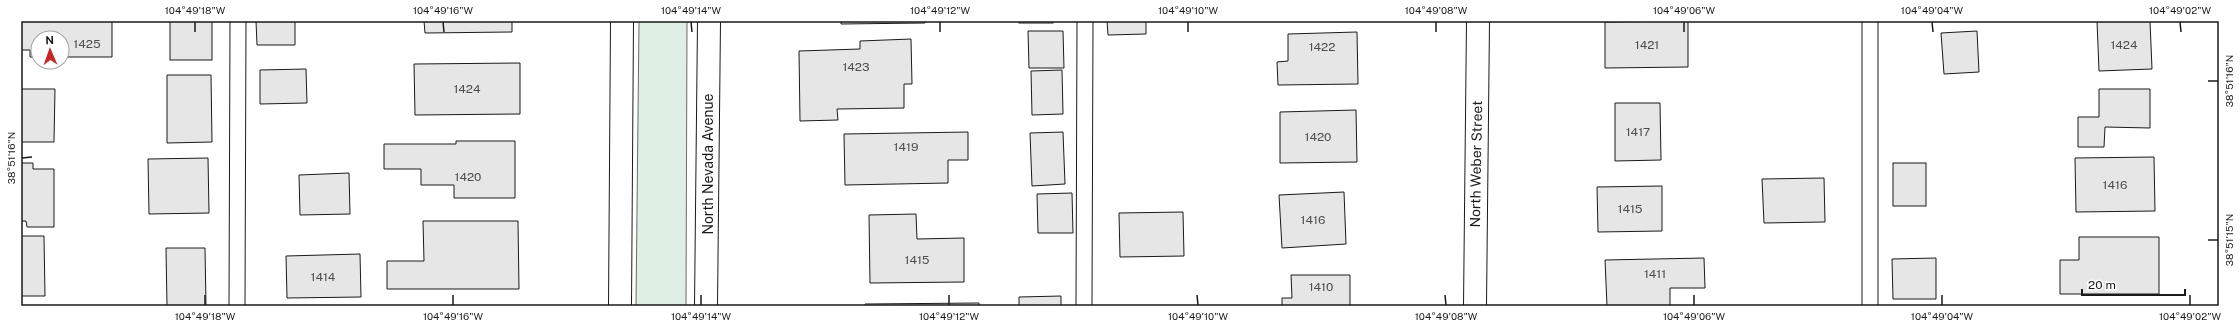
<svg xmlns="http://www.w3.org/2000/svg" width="2240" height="327" viewBox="0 0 2240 327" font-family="'Public Sans',sans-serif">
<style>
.green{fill:#e0efe3;stroke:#6a6a6a}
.building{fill:#e6e6e6;stroke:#1a1a1a}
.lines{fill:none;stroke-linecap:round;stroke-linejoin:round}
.service-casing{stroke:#1a1a1a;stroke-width:17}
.tertiary-casing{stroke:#1a1a1a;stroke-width:24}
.primary-casing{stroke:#1a1a1a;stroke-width:24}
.service{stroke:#fff;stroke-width:15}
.tertiary{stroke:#fff;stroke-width:22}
.primary{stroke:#fff;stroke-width:22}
.ticks{fill:none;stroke:#1a1a1a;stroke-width:1.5}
.labels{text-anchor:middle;stroke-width:3;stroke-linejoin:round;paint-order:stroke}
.number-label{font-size:12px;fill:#4d4d4d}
.street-label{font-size:14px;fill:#1a1a1a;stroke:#fff}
.neatline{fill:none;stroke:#1a1a1a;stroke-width:1.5}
.ticks-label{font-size:10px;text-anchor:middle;fill:#1a1a1a}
</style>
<rect width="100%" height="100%" fill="#fff"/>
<path class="green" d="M639,21H687L686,306H636Z"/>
<g class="building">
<path d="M21,21H112V57H62V38H38V57H30V50H21Z"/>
<rect x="170" y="21" width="42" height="39"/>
<path d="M256,21H295V45H257Z"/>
<path d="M424,21H512V32L425,33Z"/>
<path d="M841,21H925V23L841,24Z"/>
<rect x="1019" y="21" width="34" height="2"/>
<path d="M1107,21H1146V34L1108,35Z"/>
<path d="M1688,21V67L1605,68V22Z"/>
<path d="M2097,21H2150L2152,69L2099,71Z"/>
<path d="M1028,31H1063L1064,68H1029Z"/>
<path d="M1977,31L1979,72L1944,74L1941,33Z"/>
<path d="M1357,32L1358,84L1278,85L1277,62L1288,61V34Z"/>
<path d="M911,39L912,84H904V108L837,109L838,120L800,121L799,51L860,49V41Z"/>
<path d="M520,63V114L415,115L414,64Z"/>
<path d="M306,69L307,103L260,104V70Z"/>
<path d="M1062,70L1063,114L1032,115L1031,71Z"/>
<path d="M167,75H211L212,142L167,143Z"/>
<path d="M21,89H55L54,142H21Z"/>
<path d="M2099,89H2150V128L2105,127L2104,147H2078V117H2099Z"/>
<path d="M1615,103H1660L1661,160L1615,161Z"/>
<path d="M1356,110L1357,162L1280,163V112Z"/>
<path d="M968,132V160H948V183L845,185L844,134Z"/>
<path d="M1063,132L1065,184L1032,186L1030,133Z"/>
<path d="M456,141H515V198H454V185H421V169H384V144H456Z"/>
<path d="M2154,157L2155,211L2076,212L2075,158Z"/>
<path d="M208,158L209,213L149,214L148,159Z"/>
<path d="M21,163H33V169H54V227H27L26,221H21Z"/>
<rect x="1893" y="163" width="33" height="43"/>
<path d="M349,173L350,214L300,215L299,175Z"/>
<path d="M1824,178L1825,222L1764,223L1762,179Z"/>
<path d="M1662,186V231L1598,232L1597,187Z"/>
<path d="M1344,192L1346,244L1282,248L1279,195Z"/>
<path d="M1072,193L1073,233H1038L1037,194Z"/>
<path d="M1183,212L1184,256L1120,257L1119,213Z"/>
<path d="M916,214L917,239L964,238V282L870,283L869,215Z"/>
<path d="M423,221H518L519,289H387V261H424Z"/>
<path d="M21,236H44L45,296H21Z"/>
<path d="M2079,237H2159V294H2060V260H2079Z"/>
<path d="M166,248H205L206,306H167Z"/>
<path d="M360,254L361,297L287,298L286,256Z"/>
<path d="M1704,258L1705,288H1670V306H1607L1605,260Z"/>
<path d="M1936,258V299H1893L1892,259Z"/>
<path d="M1291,275H1350V306H1282V298H1292Z"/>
<path d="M1061,296V306H1019V297Z"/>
<path d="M979,303V306H865V304Z"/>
</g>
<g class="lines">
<defs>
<g id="service">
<path d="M1870,21V306"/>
<path d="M237,306L238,21"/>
<path d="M1084,306L1085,21"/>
</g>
<path id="tertiary" d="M1475,306L1478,21"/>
<g id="primary">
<path d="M620,306L622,21"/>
<path d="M706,306L709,21"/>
</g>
</defs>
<use href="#service" class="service-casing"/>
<use href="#tertiary" class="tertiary-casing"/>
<use href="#primary" class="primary-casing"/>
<use href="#service" class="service"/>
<use href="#tertiary" class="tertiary"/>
<use href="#primary" class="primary"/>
</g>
<path class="ticks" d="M195,22V32M443,22L444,32M691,22L692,32M940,22V32M1188,22V32M1436,22V32M1684,22V32M1932,22L1933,32M2180,22L2181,32M2208,81H2218M22,158L32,157M2208,240H2218M205,295V305M453,295V305M701,295V305M949,295V305M1197,295L1198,305M1445,295L1446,305M1694,295V305M1942,295V305M2190,295V305"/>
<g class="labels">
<g class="number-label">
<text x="87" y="48">1425</text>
<text x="1647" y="49">1421</text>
<text x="2124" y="49">1424</text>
<text x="1322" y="51">1422</text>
<text x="856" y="71">1423</text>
<text x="467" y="93">1424</text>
<text x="1638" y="136">1417</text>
<text x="1318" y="141">1420</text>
<text x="906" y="151">1419</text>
<text x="468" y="181">1420</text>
<text x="2115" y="189">1416</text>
<text x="1630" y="213">1415</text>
<text x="1313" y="224">1416</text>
<text x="917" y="264">1415</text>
<text x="1655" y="278">1411</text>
<text x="323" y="281">1414</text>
<text x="1321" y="291">1410</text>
</g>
<g class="street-label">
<text transform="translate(708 164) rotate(-90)" y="5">North Nevada Avenue</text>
<text transform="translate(1476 164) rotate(-89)" y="5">North Weber Street</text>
</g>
</g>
<rect width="2240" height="327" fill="none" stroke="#ffffff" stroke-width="44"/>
<g transform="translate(50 50) rotate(358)"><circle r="19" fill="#ffffff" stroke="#a3a3a3"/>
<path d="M0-3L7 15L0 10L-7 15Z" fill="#c62828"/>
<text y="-6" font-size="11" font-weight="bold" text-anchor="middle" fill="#1a1a1a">N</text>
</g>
<path d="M2082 289v6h103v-6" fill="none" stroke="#1a1a1a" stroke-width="2"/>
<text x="2088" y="289" font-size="12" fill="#1a1a1a" stroke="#ffffff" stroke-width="3" paint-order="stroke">20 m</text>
<rect x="22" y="22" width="2196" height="283" class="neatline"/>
<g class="ticks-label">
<text x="195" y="14">104°49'18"W</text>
<text x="443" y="14">104°49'16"W</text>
<text x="691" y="14">104°49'14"W</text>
<text x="940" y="14">104°49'12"W</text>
<text x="1188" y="14">104°49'10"W</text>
<text x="1436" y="14">104°49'08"W</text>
<text x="1684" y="14">104°49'06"W</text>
<text x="1932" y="14">104°49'04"W</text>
<text x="2180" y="14">104°49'02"W</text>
<text transform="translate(2229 81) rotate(-90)" y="4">38°51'16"N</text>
<text transform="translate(11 158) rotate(-90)" y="4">38°51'16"N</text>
<text transform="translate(2229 240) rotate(-90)" y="4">38°51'15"N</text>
<text x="205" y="320">104°49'18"W</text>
<text x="453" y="320">104°49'16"W</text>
<text x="701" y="320">104°49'14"W</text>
<text x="949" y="320">104°49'12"W</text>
<text x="1198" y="320">104°49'10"W</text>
<text x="1446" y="320">104°49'08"W</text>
<text x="1694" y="320">104°49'06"W</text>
<text x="1942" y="320">104°49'04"W</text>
<text x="2190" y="320">104°49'02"W</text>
</g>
</svg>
